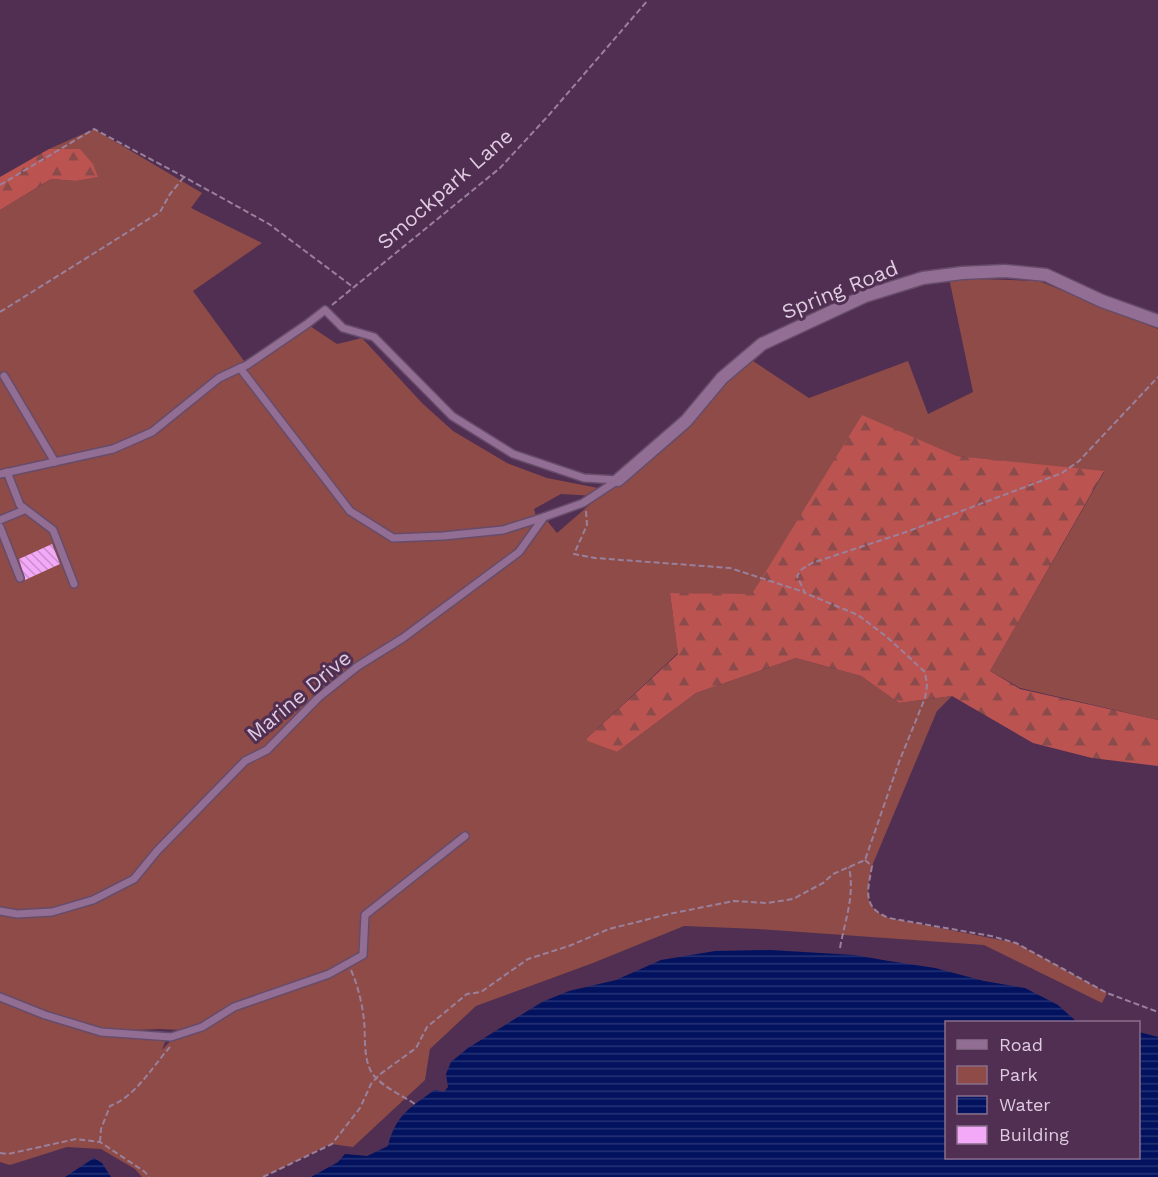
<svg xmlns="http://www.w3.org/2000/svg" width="1158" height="1177" viewBox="0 0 1158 1177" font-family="'Work Sans',sans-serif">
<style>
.green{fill:#8e4b47;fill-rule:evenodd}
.forest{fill:url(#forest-firs)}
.water{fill:url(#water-rules)}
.building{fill:url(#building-back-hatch)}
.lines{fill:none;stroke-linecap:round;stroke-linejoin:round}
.lane-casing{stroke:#674c6a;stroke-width:10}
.street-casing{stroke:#674c6a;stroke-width:15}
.path{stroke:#9a809c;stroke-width:2;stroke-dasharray:6 3;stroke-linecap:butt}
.lane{stroke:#926e94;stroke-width:7}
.street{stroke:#926e94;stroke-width:12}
.labels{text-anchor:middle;stroke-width:6;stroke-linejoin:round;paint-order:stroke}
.street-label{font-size:21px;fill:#dfcbe0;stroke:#502f52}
</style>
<defs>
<pattern id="forest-firs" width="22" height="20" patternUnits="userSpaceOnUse" patternTransform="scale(1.5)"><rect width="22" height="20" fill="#bb5450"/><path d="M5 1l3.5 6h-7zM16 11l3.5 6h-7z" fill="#8b4b4b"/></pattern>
<pattern id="water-rules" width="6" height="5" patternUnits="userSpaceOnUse" patternTransform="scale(1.5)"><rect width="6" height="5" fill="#02125e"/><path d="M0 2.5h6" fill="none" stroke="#263375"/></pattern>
<pattern id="building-back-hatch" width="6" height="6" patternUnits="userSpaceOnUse" patternTransform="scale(1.5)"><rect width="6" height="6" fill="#f3a9f8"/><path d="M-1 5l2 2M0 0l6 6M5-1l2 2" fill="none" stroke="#c78ecb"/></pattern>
</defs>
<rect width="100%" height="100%" fill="#502f52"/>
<path class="green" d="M94,129L202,193L191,208L262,243L193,291L247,365L307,324L337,344L362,338L422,403L453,431L507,463L547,478L598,488L595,496L561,494L534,509L538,524L544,517L557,533L686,421L747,357L809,398L908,361L928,414L973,392L949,278L1039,281L1158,329V720L1020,688L990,671L1104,472L957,456L862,416L752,595L670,593L678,653L586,739L617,752L696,693L796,658L861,676L899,703L952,696L937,711L872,866C868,890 861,907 889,918L1016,943L1107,993L1102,1003L984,945L758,929L684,926L593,963L476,1006L430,1049L425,1080L353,1147L331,1144L263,1177H142L135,1169L101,1149L67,1147L10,1165L0,1162V210L51,179L76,181L97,177L80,149H49ZM160,1029L181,1030L162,1050L167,1037L108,1031Z"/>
<g class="forest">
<path d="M49,149H80L93,164L98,177L76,181L51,179L0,210V177Z"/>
<path d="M862,415L957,456L1104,471L990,671L1020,689L1158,720V766L1092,758L1033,743L952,696L899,703L861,676L796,658L696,693L617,752L585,740L678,654L670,593L752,594Z"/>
</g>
<g class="water">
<path d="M770,950L854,955L889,961L935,968L984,981L1025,988L1058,1005L1077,1022H946V1158H1138L1139,1032L1158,1037V1177H311L338,1162L345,1154L367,1156L388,1146C395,1116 410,1107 435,1090L444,1092L448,1087L446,1074L451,1062L468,1048L542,1002L569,991L616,980L661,960L715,951Z"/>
<path d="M94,1158L102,1163L111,1177H65Z"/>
</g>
<path class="building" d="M52,544L60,564L25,580L19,559Z"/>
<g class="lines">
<defs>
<g id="lane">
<path d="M240,368L247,365L307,324L325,310L343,328L374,337L452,416L513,454L584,478L618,480"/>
<path d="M4,376L55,462"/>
<path d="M7,472L20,505L53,530L74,584"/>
<path d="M0,474L113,449L152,432L219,378L240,368L350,511L393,538L443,536L503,530L544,517L519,552L403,638L358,666L319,697L267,750L245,761L157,851L134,879L93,900L52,912L17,914L0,911"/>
<path d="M544,517L583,503L618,480"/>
<path d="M0,520L24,510"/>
<path d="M0,527L20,578"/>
<path d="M0,997L45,1015L101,1032L171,1037L202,1027L234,1007L329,974L363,955L365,915L465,836"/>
</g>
<path id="street" d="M618,480L686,421L722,378L762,344L865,296L923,278L962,273L1005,271L1046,275L1102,301L1158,321"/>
</defs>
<use href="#lane" class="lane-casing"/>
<use href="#street" class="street-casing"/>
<g class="path">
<path d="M0,185L94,129L186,178L269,224L353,287"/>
<path d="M332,305L500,168L548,116L648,0"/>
<path d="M0,312L160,212L170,194L184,177"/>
<path d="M586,511L587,525L574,554L595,558L730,568L804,592"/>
<path d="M865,860L872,866C868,890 861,907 889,918L991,936L1016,943L1107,993L1158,1012"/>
<path d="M840,948C845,919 855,897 849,867"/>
<path d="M351,970C358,986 362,1003 364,1020C366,1038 362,1064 376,1078C387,1089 403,1096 415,1104"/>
<path d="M100,1142L101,1129L110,1106C135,1097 153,1066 170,1047"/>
<path d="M0,1153L8,1154L76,1139L100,1142L145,1172L149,1177"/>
<path d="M263,1177L332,1144L360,1108L371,1084L379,1075L416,1048L427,1027L467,994L481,992L528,959L569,946L609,929L669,914L734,901L767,903L793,899L823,883L833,874L865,860L899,762L925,698L927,686L925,672L887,637L858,615L805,593L797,576L802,569L812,563L906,532L1062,473L1079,461L1158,377"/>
</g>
<use href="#lane" class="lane"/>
<use href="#street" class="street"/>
</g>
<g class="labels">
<g class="street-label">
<text transform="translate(445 189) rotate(-41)" y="7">Smockpark Lane</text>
<text transform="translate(840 290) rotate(-22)" y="7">Spring Road</text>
<text transform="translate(299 696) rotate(-40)" y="7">Marine Drive</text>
</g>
</g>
<rect x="945" y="1021" width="195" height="138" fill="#502f52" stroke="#896d8b" stroke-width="1.5"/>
<rect x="957" y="1040" width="30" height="9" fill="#926e94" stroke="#896d8b" stroke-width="1.5"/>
<text x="999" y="1051" font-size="18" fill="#dfcbe0">Road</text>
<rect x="957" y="1066" width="30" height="18" fill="#8e4b47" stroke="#896d8b" stroke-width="1.5"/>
<text x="999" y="1081" font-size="18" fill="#dfcbe0">Park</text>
<rect x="957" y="1096" width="30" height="18" fill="url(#water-rules)" stroke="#896d8b" stroke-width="1.5"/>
<text x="999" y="1111" font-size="18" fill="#dfcbe0">Water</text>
<rect x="957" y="1126" width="30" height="18" fill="#f3a9f8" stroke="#896d8b" stroke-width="1.5"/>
<text x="999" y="1141" font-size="18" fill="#dfcbe0">Building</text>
</svg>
